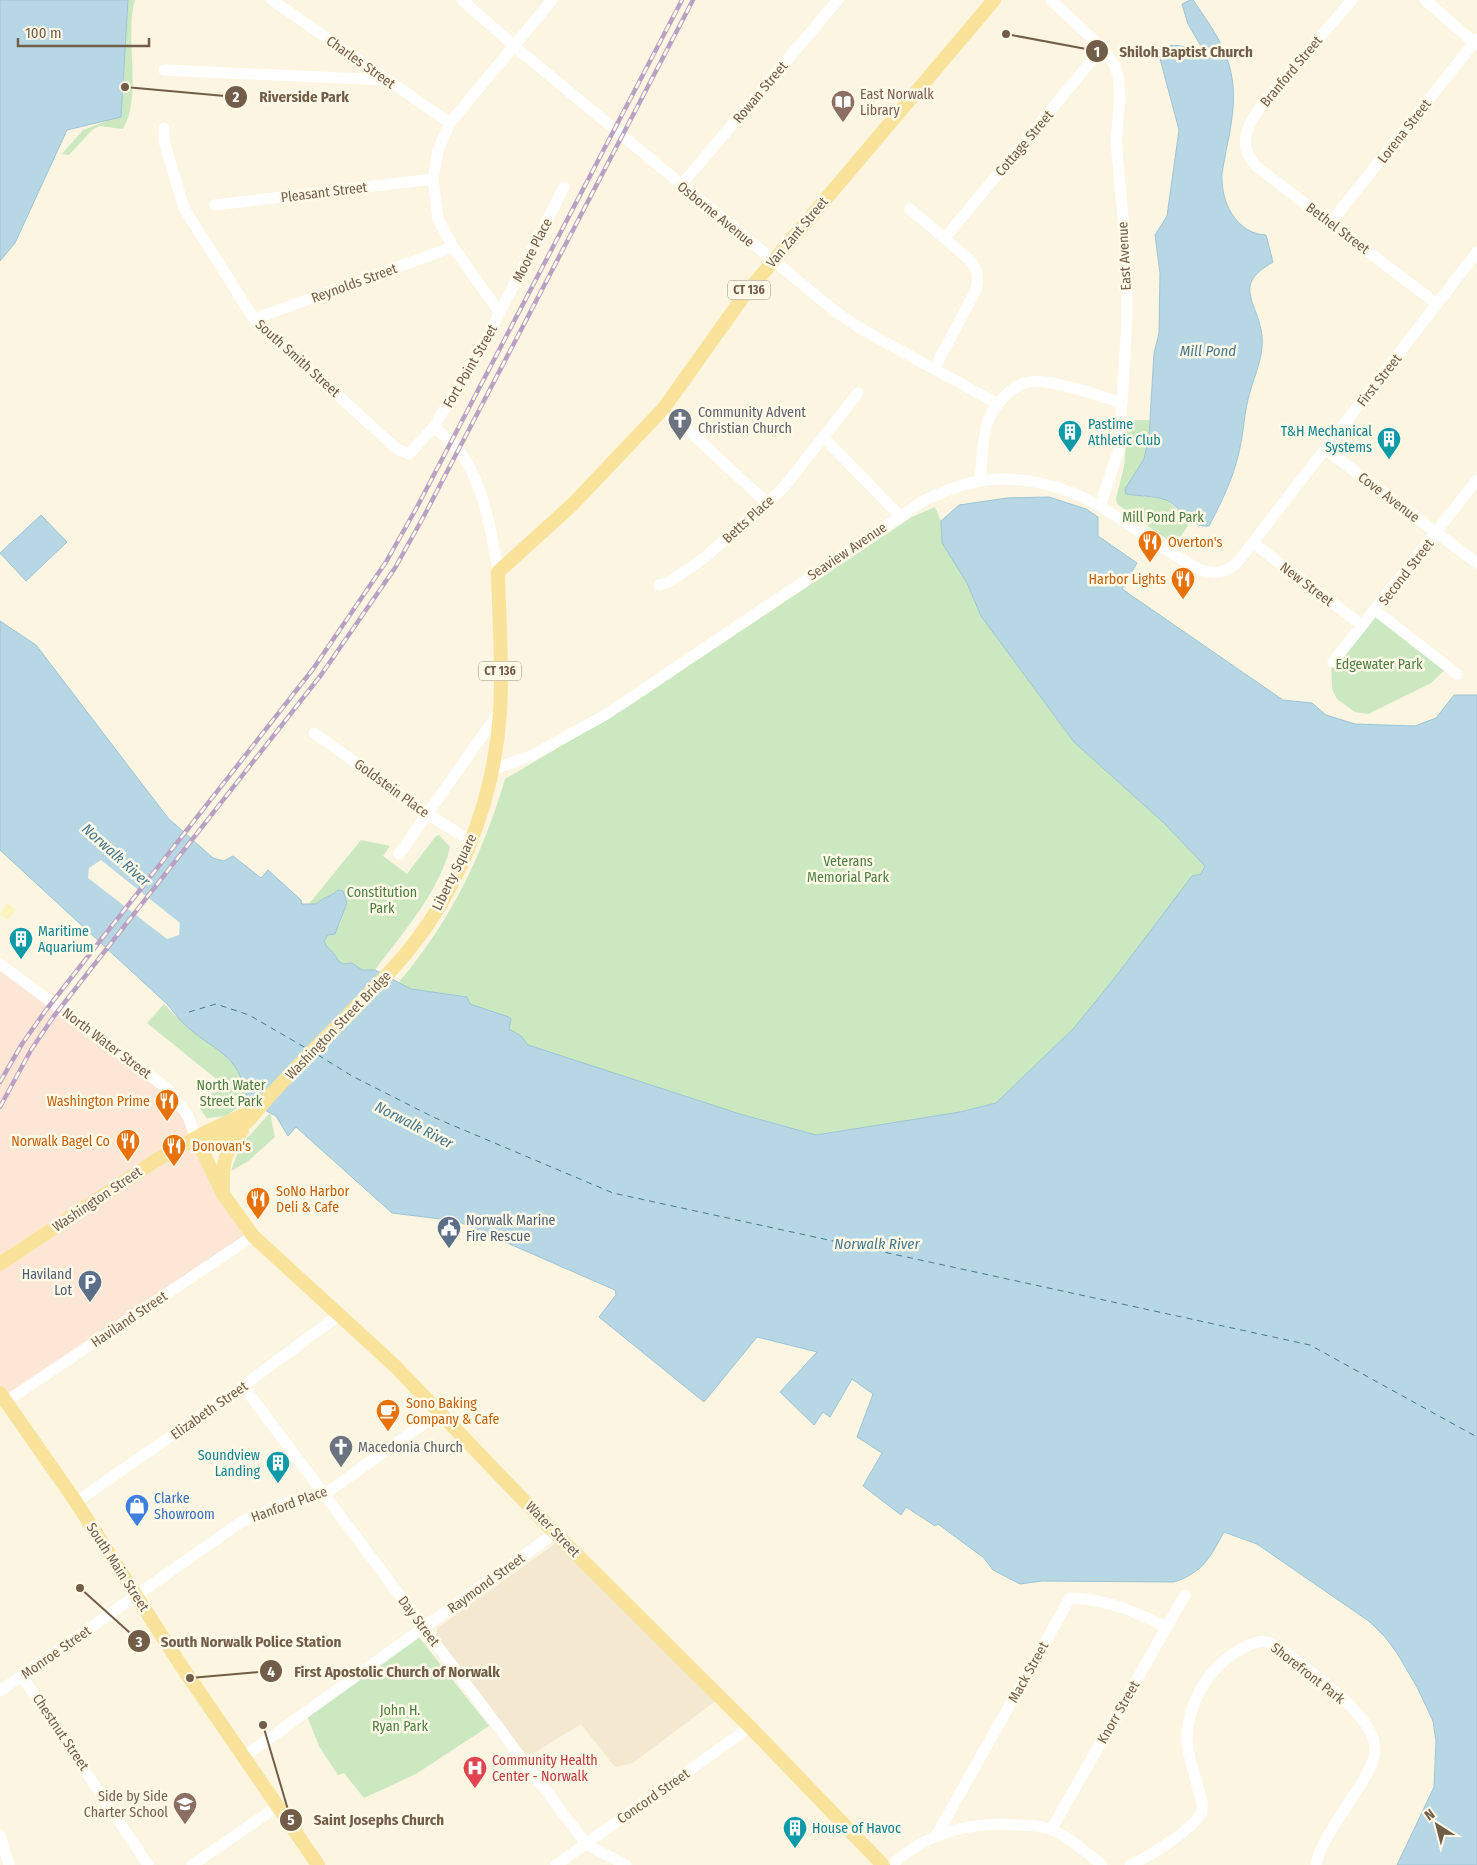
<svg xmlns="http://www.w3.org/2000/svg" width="1477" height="1865" viewBox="0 0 1477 1865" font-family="'Fira Sans Condensed',sans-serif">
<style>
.residential{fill:#f3e8d0}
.commercial{fill:#fce6d5}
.green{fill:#cbe8c1}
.sand{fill:#faf5bd}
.water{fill:#b7d7e4;stroke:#9dc5d6}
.pier{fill:#fbf5e2}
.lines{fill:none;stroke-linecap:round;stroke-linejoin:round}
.ferry{stroke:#46778c;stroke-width:1;stroke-dasharray:6 5;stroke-linecap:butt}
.minor{stroke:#fff;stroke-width:11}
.major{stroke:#f9e39b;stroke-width:14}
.rail-casing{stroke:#b9a1c4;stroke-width:4.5}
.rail{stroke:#fff9e7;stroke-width:2.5;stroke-dasharray:8;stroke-linecap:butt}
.labels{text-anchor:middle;stroke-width:5;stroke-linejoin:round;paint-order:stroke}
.shield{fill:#fff9e7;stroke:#9c8c78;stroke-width:1}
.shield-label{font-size:12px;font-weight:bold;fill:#725d49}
.street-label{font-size:14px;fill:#725d49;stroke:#fff9e7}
.education-label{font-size:14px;fill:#785e54;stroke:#fff9e7;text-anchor:start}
.worship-label{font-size:14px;fill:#5b616d;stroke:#fff9e7;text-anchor:start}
.culture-label{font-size:14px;fill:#0d838f;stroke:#fff9e7;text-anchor:start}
.park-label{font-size:14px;fill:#4d7d44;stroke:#fff9e7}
.food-label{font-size:14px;fill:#c56008;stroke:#fff9e7;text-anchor:start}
.service-label{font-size:14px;fill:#4e5e75;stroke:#fff9e7;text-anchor:start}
.shop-label{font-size:14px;fill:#366cbe;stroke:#fff9e7;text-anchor:start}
.health-label{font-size:14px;fill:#be3a42;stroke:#fff9e7;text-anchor:start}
.water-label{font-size:15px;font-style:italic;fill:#46778c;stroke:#fff9e7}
.leader{fill:none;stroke:#725d49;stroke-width:2}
.callout-dot{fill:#725d49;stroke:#fff9e7;stroke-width:2}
.mark-label{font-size:15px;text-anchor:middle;font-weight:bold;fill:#fff}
.callout-label{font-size:15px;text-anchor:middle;font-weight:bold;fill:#725d49;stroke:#fff9e7;stroke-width:5;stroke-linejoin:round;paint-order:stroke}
</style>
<rect width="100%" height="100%" fill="#fbf5e2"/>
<path class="residential" d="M559,1541L717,1700L633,1763L615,1767L581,1724L526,1758L436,1638L437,1628Z"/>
<path class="commercial" d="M0,964L168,1089L253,1236L5,1402L0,1393Z"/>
<g class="green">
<path d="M122,0H135C124,35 143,96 123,129L99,126L92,130L69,155L62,154L83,130L117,117Z"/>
<path d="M1128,420H1149C1149,433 1149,447 1144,459C1140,472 1129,480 1126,494L1165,499L1191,521L1175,545L1117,504L1116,498L1124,467Z"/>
<path d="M935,507L941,521L942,543L967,583L981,616L1074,742L1164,823L1205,866L1201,874L1192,876L1117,975L1074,1028L996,1103L960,1112L816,1135L740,1114L528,1045L521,1036L509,1029L511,1019L509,1017L470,1004L467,997L410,989L398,983C450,923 483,854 505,779L629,706L912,517Z"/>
<path d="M1371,607L1449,666L1431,683L1368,714L1355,712L1337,699L1332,689L1331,657Z"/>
<path d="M439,835L450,847C440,891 401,935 375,970H362L352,963L343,964L338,961C335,952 327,949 324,940L339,926L347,903L338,890C331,897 323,897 316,904H309L361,840L390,846L383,856L407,874L436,836Z"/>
<path d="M164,1004C170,1010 176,1017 183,1023C216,1051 238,1053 248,1101L226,1116L207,1118L200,1109L220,1082L147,1023Z"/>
<path d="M270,1113L275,1137L247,1162L231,1171L240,1146Z"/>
<path d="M418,1636L489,1726L416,1774L364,1798L344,1773L338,1775L319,1746L307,1716Z"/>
</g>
<path class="sand" d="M7,903L16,910L8,920L0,914Z"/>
<g class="water">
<path d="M0,0H128L121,117L67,130L15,243L0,261Z"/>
<path d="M1190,0H1193C1210,25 1227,47 1232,78C1236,101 1231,128 1226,151C1225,160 1221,172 1222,181C1223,207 1239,234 1266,235L1273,262C1231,286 1258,301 1262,336C1264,356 1255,374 1250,392C1244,411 1244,432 1239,452C1233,479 1222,501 1209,526C1191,528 1183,511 1170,502C1162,496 1137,496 1126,494L1125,489L1144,459L1149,437L1154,353L1159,333L1160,273L1155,235L1167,216L1179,130L1158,51C1174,39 1190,49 1206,55L1188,24L1182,4Z"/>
<path d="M1049,497L1086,509L1098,517V536L1137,563L1122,589L1283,700L1312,703L1326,715L1355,724L1415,726L1436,718L1454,695H1477V1865H1397L1434,1787L1436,1741L1433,1721L1417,1687L1397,1653L1385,1637L1370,1622L1257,1544L1224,1532C1210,1557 1204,1572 1174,1582L1042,1581L1020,1584L993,1570L984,1558L938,1524L935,1526L906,1507L901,1515L863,1486L882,1453L857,1437L873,1394L852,1379L830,1417L823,1412L814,1425L780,1392L817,1352L757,1337L704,1402L599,1317L616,1295L615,1290L457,1221L392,1213L296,1127L288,1136L276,1116L248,1101C238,1050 214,1053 182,1022C177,1017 172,1010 167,1004L0,850V621L36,645L168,818L213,858L224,861L233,856L261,878L268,870L301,900L302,904H316C323,897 331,897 338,890L343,891L347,903L335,934L328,935L324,941C327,949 335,952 338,961L343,964L352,963L362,970H375L411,989L467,997L470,1004L509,1017L511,1019L509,1029L521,1036L528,1045L740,1114L816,1135L960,1112L996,1103L1074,1028L1117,975L1192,876L1201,874L1205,866L1164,823L1074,742L981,616L967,583L942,543L941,521L959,505L1007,498Z"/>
<path d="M41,515L67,542L26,581L0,553Z"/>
</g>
<path class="pier" d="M101,860L180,923L179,935L167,939L88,878L89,868Z"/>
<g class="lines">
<g class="ferry">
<path d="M189,1012L216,1004L249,1015L306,1048"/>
<path d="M318,1055L352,1076L433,1117L613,1193L1310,1345L1477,1437"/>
</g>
<g class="minor">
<path d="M272,0L450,123"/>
<path d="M462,0L514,46L836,312L863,330L998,404"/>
<path d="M1051,0L1102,48L1113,62L1118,75L1120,96L1116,141L1127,260V320L1119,449L1100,506"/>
<path d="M1352,0L1263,103C1247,125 1236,144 1257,167L1437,304"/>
<path d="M1425,0L1477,45"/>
<path d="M164,70L386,80"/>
<path d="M164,128V141L184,208L254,319L397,449L409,454L433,428L480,351L564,187"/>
<path d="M681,185L838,0"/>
<path d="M215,205L433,179"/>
<path d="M910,209L971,261C979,273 979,279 975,292L934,369"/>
<path d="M1331,222L1477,39"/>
<path d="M945,238L1102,48"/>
<path d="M500,313L453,247L438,219L433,179L438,150L450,123L552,0"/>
<path d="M254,319L453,247"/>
<path d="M664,408L767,503"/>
<path d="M433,428C479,452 491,526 498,572"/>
<path d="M823,437L900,516"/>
<path d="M1325,449L1477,563"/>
<path d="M980,481C982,463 982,441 987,424C992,407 1011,385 1029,382C1050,378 1100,396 1122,403"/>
<path d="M1253,543L1362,625"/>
<path d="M659,585L669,582L704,558L767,503L784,487L858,393"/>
<path d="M1375,610L1457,674"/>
<path d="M1333,662L1477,480"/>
<path d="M314,733L432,817L471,841"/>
<path d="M494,769L531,756L605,715L925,500C943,492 961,484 980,481C1020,474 1066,486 1101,507C1135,527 1166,552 1201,570C1216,574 1225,573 1237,563L1477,252"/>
<path d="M399,854L500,711"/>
<path d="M0,964L168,1089L188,1116L196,1138"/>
<path d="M243,1386L586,1844L626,1865"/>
<path d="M5,1402L253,1236"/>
<path d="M76,1502L243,1386L339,1315"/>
<path d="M22,1676L148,1865"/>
<path d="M0,1691L241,1522L282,1504L325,1494L440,1412"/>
<path d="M245,1756L555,1533"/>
<path d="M1051,1830L1185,1595"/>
<path d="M0,1835L9,1865"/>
<path d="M936,1836L1070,1598C1106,1599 1134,1611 1166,1627"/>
<path d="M192,1865L278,1806"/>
<path d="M556,1865L750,1727"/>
<path d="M892,1865C927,1833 971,1821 1018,1825C1029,1825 1043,1826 1052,1830C1070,1838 1087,1853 1102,1865"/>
<path d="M1130,1865C1147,1858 1196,1828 1202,1811C1205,1802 1186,1757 1187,1738C1188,1700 1212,1663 1245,1647C1252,1643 1259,1640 1267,1642C1283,1646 1344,1698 1356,1712C1365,1722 1374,1734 1375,1748C1377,1775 1323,1828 1316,1865"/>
</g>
<g class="major">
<path d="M196,1138C218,1144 233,1135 249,1120C294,1065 348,1018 395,966C457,898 494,803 500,712C503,668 499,617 498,572L573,504L664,408L743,297L994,0"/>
<path d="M196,1138L223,1194L253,1236L395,1366L555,1533L750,1727L883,1865"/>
<path d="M223,1189C222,1160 225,1153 242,1131"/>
<path d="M0,1264L155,1161L206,1132L252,1111"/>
<path d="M0,1393L76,1502L180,1664L318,1865"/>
</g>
<defs>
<g id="rail">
<path d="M0,1082L22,1044L46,1010L313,669L386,562L416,509L682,0"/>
<path d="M0,1107L31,1050L54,1016L321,675L395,568L425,514L693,0"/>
</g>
</defs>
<use href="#rail" class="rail-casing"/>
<use href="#rail" class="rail"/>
</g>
<defs>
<symbol id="library-pin" viewBox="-11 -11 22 30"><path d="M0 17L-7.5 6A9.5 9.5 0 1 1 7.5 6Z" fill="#8d6e63" stroke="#fff9e7"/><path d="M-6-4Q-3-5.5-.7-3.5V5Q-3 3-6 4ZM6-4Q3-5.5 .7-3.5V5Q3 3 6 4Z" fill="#fff"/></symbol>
<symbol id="church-pin" viewBox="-11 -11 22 30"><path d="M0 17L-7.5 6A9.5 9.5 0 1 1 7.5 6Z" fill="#6b7280" stroke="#fff9e7"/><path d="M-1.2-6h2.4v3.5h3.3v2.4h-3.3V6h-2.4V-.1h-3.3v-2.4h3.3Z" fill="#fff"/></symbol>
<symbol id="building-pin" viewBox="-11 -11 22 30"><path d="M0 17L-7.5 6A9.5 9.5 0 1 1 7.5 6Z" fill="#0f9aa8" stroke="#fff9e7"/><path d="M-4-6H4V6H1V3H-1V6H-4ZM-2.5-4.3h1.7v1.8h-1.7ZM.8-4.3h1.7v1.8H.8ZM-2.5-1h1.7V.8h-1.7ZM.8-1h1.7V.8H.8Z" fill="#fff"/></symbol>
<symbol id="restaurant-pin" viewBox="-11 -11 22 30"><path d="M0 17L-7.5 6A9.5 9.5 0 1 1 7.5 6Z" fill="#e8710a" stroke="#fff9e7"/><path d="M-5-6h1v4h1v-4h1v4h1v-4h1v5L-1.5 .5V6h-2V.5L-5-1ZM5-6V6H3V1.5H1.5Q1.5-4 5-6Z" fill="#fff"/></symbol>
<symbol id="civic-pin" viewBox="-11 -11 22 30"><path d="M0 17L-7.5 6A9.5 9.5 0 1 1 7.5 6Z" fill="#5c6f8a" stroke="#fff9e7"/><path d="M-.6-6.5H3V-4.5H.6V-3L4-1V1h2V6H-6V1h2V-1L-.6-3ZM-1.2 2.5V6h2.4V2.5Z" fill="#fff"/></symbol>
<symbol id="parking-pin" viewBox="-11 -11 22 30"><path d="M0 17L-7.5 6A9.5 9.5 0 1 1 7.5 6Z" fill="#5c6f8a" stroke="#fff9e7"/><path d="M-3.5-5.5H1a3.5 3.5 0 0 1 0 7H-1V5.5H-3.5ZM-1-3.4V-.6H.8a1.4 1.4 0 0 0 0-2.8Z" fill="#fff"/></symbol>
<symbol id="cafe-pin" viewBox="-11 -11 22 30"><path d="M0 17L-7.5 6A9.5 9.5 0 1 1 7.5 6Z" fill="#e8710a" stroke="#fff9e7"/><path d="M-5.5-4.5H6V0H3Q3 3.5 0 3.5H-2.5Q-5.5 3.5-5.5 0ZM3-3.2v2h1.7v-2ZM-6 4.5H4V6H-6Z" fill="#fff"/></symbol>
<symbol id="shop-pin" viewBox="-11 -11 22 30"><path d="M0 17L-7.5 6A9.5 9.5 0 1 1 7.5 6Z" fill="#3f7fe0" stroke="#fff9e7"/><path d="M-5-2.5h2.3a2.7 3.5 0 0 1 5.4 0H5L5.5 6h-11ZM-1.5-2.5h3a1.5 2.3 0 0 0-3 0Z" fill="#fff"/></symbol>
<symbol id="hospital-pin" viewBox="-11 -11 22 30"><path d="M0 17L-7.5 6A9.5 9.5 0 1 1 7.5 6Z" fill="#e0444e" stroke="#fff9e7"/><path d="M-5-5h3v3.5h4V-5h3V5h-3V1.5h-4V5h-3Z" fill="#fff"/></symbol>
<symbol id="school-pin" viewBox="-11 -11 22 30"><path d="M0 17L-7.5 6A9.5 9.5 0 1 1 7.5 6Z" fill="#8d6e63" stroke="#fff9e7"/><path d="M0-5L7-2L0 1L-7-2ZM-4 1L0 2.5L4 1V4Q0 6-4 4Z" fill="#fff"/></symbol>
</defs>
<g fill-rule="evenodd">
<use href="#library-pin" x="829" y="88" width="28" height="38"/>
<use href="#church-pin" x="666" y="406" width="28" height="38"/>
<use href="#building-pin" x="1056" y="418" width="28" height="38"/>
<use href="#building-pin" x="1375" y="425" width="28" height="38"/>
<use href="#restaurant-pin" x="1136" y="528" width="28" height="38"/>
<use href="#restaurant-pin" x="1169" y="565" width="28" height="38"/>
<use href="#building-pin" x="7" y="925" width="28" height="38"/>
<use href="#restaurant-pin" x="153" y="1087" width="28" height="38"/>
<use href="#restaurant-pin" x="114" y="1127" width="28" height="38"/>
<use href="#restaurant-pin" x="160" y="1132" width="28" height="38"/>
<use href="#restaurant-pin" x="244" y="1185" width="28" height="38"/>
<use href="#civic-pin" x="435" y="1214" width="28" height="38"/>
<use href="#parking-pin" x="76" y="1268" width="28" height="38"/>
<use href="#cafe-pin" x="374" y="1397" width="28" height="38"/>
<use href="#church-pin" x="327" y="1433" width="28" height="38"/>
<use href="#building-pin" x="264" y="1449" width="28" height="38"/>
<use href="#shop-pin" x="123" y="1492" width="28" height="38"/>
<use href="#hospital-pin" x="461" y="1754" width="28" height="38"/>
<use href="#school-pin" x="171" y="1790" width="28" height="38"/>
<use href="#building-pin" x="781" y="1814" width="28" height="38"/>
</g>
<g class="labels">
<g class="shield">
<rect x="728" y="280.5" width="42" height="19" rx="4"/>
<rect x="479" y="661.5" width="42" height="19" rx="4"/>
</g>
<g class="shield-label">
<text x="749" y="294">CT 136</text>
<text x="500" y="675">CT 136</text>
</g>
<g class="street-label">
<text transform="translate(361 62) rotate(35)" y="5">Charles Street</text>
<text transform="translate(1291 71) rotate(-50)" y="5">Branford Street</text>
<text transform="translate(760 92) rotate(-50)" y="5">Rowan Street</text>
<text transform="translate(1404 131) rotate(-52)" y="5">Lorena Street</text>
<text transform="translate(1024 143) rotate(-50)" y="5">Cottage Street</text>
<text transform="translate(324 192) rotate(-7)" y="5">Pleasant Street</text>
<text transform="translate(716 214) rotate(39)" y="5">Osborne Avenue</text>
<text transform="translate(1338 228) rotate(37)" y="5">Bethel Street</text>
<text transform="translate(797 232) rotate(-50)" y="5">Van Zant Street</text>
<text transform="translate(532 250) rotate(-63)" y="5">Moore Place</text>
<text transform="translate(1124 256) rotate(-93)" y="5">East Avenue</text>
<text transform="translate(354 283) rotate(-20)" y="5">Reynolds Street</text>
<text transform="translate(298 358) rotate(42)" y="5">South Smith Street</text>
<text transform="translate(470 366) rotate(-60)" y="5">Fort Point Street</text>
<text transform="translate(1379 380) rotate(-52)" y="5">First Street</text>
<text transform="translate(1389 497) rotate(37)" y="5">Cove Avenue</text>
<text transform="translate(748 519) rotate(-42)" y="5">Betts Place</text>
<text transform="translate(847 551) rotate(-34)" y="5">Seaview Avenue</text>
<text transform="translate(1406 572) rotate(-52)" y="5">Second Street</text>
<text transform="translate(1307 584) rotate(37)" y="5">New Street</text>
<text transform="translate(392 788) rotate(36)" y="5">Goldstein Place</text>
<text transform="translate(454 872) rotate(-64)" y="5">Liberty Square</text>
<text transform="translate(338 1025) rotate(-46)" y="5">Washington Street Bridge</text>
<text transform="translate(107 1043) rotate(37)" y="5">North Water Street</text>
<text transform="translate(97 1199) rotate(-34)" y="5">Washington Street</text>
<text transform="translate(129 1319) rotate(-34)" y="5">Haviland Street</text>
<text transform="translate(209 1410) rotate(-35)" y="5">Elizabeth Street</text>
<text transform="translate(289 1504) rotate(-20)" y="5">Hanford Place</text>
<text transform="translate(553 1529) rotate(46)" y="5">Water Street</text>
<text transform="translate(118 1567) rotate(57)" y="5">South Main Street</text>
<text transform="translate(486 1583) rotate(-36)" y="5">Raymond Street</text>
<text transform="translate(419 1621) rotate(53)" y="5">Day Street</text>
<text transform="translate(56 1652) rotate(-35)" y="5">Monroe Street</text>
<text transform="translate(1028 1672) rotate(-61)" y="5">Mack Street</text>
<text transform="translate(1308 1673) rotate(38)" y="5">Shorefront Park</text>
<text transform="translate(1118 1712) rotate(-60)" y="5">Knorr Street</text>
<text transform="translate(61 1732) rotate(56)" y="5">Chestnut Street</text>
<text transform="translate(653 1796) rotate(-35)" y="5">Concord Street</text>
</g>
<g class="education-label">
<text x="860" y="99">East Norwalk<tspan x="860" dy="16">Library</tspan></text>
<text x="168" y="1801" text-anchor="end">Side by Side<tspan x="168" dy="16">Charter School</tspan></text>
</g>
<g class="worship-label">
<text x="698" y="417">Community Advent<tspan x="698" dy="16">Christian Church</tspan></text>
<text x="358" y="1452">Macedonia Church</text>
</g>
<g class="culture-label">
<text x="1088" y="429">Pastime<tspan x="1088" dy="16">Athletic Club</tspan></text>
<text x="1372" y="436" text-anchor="end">T&amp;H Mechanical<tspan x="1372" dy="16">Systems</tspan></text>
<text x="38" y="936">Maritime<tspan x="38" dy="16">Aquarium</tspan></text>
<text x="260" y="1460" text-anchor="end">Soundview<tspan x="260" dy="16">Landing</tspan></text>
<text x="812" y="1833">House of Havoc</text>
</g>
<g class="park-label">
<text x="1163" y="522">Mill Pond Park</text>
<text x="1379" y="669">Edgewater Park</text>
<text x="848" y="866">Veterans<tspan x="848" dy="16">Memorial Park</tspan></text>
<text x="382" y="897">Constitution<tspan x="382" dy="16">Park</tspan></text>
<text x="231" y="1090">North Water<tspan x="231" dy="16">Street Park</tspan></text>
<text x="400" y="1715">John H.<tspan x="400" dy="16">Ryan Park</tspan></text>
</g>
<g class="food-label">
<text x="1168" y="547">Overton's</text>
<text x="1166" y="584" text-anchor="end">Harbor Lights</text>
<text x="150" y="1106" text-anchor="end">Washington Prime</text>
<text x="110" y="1146" text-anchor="end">Norwalk Bagel Co</text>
<text x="192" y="1151">Donovan's</text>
<text x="276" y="1196">SoNo Harbor<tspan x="276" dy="16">Deli &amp; Cafe</tspan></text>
<text x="406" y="1408">Sono Baking<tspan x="406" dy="16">Company &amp; Cafe</tspan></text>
</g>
<g class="service-label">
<text x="466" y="1225">Norwalk Marine<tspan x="466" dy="16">Fire Rescue</tspan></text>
<text x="72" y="1279" text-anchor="end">Haviland<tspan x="72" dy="16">Lot</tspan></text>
</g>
<g class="shop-label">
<text x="154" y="1503">Clarke<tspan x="154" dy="16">Showroom</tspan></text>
</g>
<g class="health-label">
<text x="492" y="1765">Community Health<tspan x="492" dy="16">Center - Norwalk</tspan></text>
</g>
<g class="water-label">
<text x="1208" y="356">Mill Pond</text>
<text transform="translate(116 855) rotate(42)" y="5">Norwalk River</text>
<text transform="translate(414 1125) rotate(27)" y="5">Norwalk River</text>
<text x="877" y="1249">Norwalk River</text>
</g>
</g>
<path class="leader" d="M1006 34L1097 51M125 87L236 97M80 1588L139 1641M190 1678L271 1671M263 1725L291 1820"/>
<g class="callout-dot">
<circle cx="1006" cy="34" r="5"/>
<circle cx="125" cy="87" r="5"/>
<circle cx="80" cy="1588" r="5"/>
<circle cx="190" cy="1678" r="5"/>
<circle cx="263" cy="1725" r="5"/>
<circle cx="1097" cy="51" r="12"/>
<circle cx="236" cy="97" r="12"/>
<circle cx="139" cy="1641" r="12"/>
<circle cx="271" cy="1671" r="12"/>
<circle cx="291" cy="1820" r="12"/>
</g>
<g class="mark-label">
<text x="1097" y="57">1</text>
<text x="236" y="102">2</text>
<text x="139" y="1647">3</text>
<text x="271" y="1677">4</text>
<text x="291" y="1825">5</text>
</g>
<g class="callout-label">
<text x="1186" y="57">Shiloh Baptist Church</text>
<text x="304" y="102">Riverside Park</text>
<text x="251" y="1647">South Norwalk Police Station</text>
<text x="397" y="1677">First Apostolic Church of Norwalk</text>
<text x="379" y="1825">Saint Josephs Church</text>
</g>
<g transform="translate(1437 1825) rotate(324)" stroke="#fff9e7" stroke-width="4" paint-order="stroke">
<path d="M0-4L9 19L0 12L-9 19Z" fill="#725d49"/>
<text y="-8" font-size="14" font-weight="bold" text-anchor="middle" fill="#725d49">N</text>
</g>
<path d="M18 38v8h131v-8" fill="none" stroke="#725d49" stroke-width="2.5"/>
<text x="25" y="38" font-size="15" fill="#725d49" stroke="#fff9e7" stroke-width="4" paint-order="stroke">100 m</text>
</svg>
